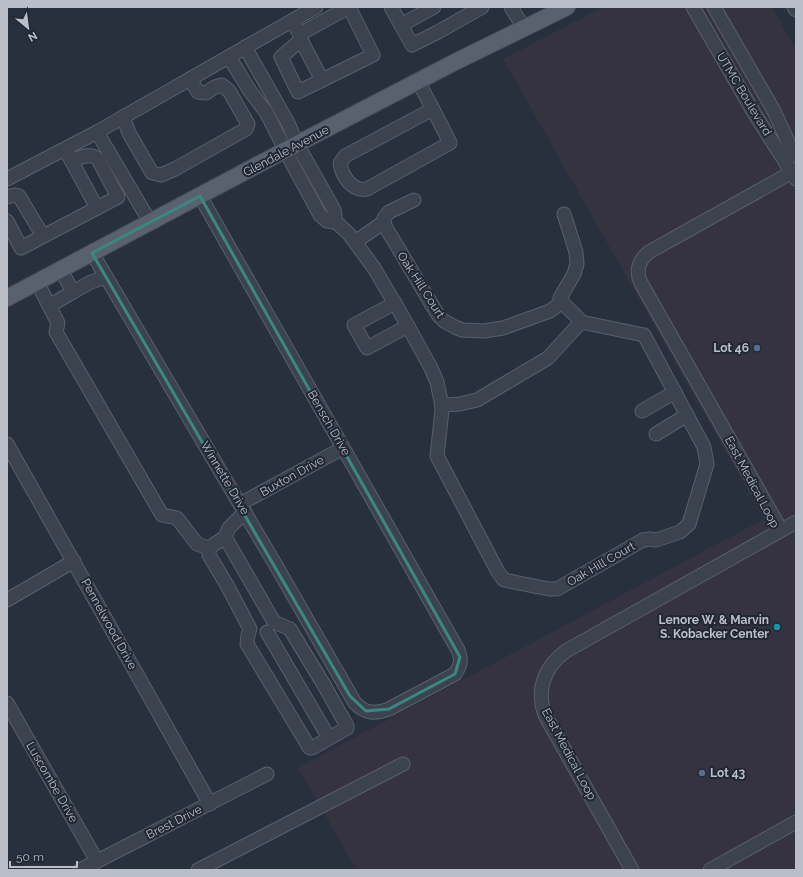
<svg xmlns="http://www.w3.org/2000/svg" width="803" height="877" viewBox="0 0 803 877" font-family="Raleway,sans-serif">
<style>
.medical{fill:#363340}
.lines{fill:none;stroke-linecap:round;stroke-linejoin:round}
.minor-casing{stroke:#5a606b;stroke-width:15}
.major-casing{stroke:#464b57;stroke-width:18}
.minor{stroke:#3c424e;stroke-width:13}
.major{stroke:#5a616e;stroke-width:16}
.marked{fill:none;stroke:#3a8884;stroke-width:3;stroke-linejoin:round}
.service-dot{fill:#5c6f8a;stroke:#212733;stroke-width:1.5}
.culture-dot{fill:#0f9aa8;stroke:#212733;stroke-width:1.5}
.labels{text-anchor:middle;stroke-width:4;stroke-linejoin:round;paint-order:stroke}
.street-label{font-size:12px;fill:#b9bec8;stroke:#212733}
.poi-label{font-size:12px;font-weight:bold;fill:#b9bec8;stroke:#212733;text-anchor:end}
</style>
<rect width="100%" height="100%" fill="#28303e"/>
<path class="medical" d="M603,7H772L796,50V870H357L298,768L764,519L503,59Z"/>
<g class="lines">
<defs>
<g id="minor">
<path d="M391,7L401,25"/>
<path d="M434,7L401,25L412,45L438,32L482,7"/>
<path d="M511,7L524,28"/>
<path d="M693,7L754,113L779,152L796,179"/>
<path d="M714,7L774,111L790,146L796,156"/>
<path d="M794,7L796,10"/>
<path d="M292,21L301,36V40L281,57L298,92L373,55L349,7"/>
<path d="M300,34L349,7"/>
<path d="M301,40L322,80"/>
<path d="M245,47L288,123L297,144L334,210L336,222"/>
<path d="M229,57L250,91L266,112L294,167L320,215L327,221L336,222L349,234L374,268L404,319L431,368L437,382L441,401L442,410L437,456L498,572L504,580L549,589H557L643,540L650,539L656,540L680,532L689,524L707,464L704,447L644,335L581,322"/>
<path d="M418,81C429,102 440,122 450,143L367,189C352,192 342,176 340,163L345,156L433,109"/>
<path d="M123,117L129,133L152,173L161,175L175,169L246,129L248,124L229,91L222,85L215,87L206,93L198,92L190,79"/>
<path d="M97,132L150,222"/>
<path d="M71,160C80,158 90,152 98,159L118,197L97,208"/>
<path d="M7,179L97,132L316,7"/>
<path d="M7,197L15,195L19,196L43,236"/>
<path d="M414,200L389,212L384,218L385,226L438,315L444,321L455,327L462,330L484,331L503,328L550,311L562,302"/>
<path d="M7,221L21,248L97,208L65,149"/>
<path d="M355,242L384,222"/>
<path d="M92,253L278,569L355,703C366,714 375,714 389,709L455,674C461,665 462,660 458,650L200,196"/>
<path d="M37,282L58,323L56,332L162,515L177,518L197,544L209,548"/>
<path d="M73,292L91,282L106,277"/>
<path d="M395,303L354,325L367,348L408,326"/>
<path d="M49,306L73,292L61,270"/>
<path d="M442,405L460,404L477,400L548,358L581,322C575,313 564,307 560,298L574,274L577,264L576,252L564,214"/>
<path d="M642,411L675,392"/>
<path d="M656,434L687,415"/>
<path d="M7,444L210,804"/>
<path d="M240,504L343,448"/>
<path d="M781,530L641,283C635,271 639,260 649,252L796,170"/>
<path d="M225,537L209,548V555L228,587L250,629L248,635L247,644L309,747L310,748H312L347,728V726L324,685L290,629L274,622L225,537L229,528L245,512"/>
<path d="M7,600L74,561"/>
<path d="M267,632L329,738"/>
<path d="M7,703L97,861"/>
<path d="M80,870L267,774"/>
<path d="M198,870L403,764"/>
<path d="M632,870L546,717C535,691 544,667 566,651L796,522"/>
<path d="M710,870L796,822"/>
</g>
<path id="major" d="M7,298L297,144L455,62L567,7"/>
</defs>
<use href="#minor" class="minor-casing"/>
<use href="#major" class="major-casing"/>
<use href="#minor" class="minor"/>
<use href="#major" class="major"/>
</g>
<path class="marked" d="M200,196L460,657L455,674L389,709L366,711L350,696L92,253Z"/>
<g class="service-dot">
<circle cx="757" cy="348" r="4"/>
<circle cx="702" cy="773" r="4"/>
</g>
<circle class="culture-dot" cx="777" cy="627" r="4"/>
<g class="labels">
<g class="street-label">
<text transform="translate(744 94) rotate(59)" y="4">UTMC Boulevard</text>
<text transform="translate(286 151) rotate(-28)" y="4">Glendale Avenue</text>
<text transform="translate(421 285) rotate(57)" y="4">Oak Hill Court</text>
<text transform="translate(329 423) rotate(60)" y="4">Bensch Drive</text>
<text transform="translate(292 476) rotate(-29)" y="4">Buxton Drive</text>
<text transform="translate(225 478) rotate(59)" y="4">Winnette Drive</text>
<text transform="translate(752 482) rotate(62)" y="4">East Medical Loop</text>
<text transform="translate(601 564) rotate(-30)" y="4">Oak Hill Court</text>
<text transform="translate(109 624) rotate(61)" y="4">Pennelwood Drive</text>
<text transform="translate(569 754) rotate(62)" y="4">East Medical Loop</text>
<text transform="translate(52 782) rotate(60)" y="4">Luscombe Drive</text>
<text transform="translate(174 822) rotate(-27)" y="4">Brest Drive</text>
</g>
<g class="poi-label">
<text x="749" y="352">Lot 46</text>
<text x="769" y="624">Lenore W. &amp; Marvin<tspan x="769" dy="14">S. Kobacker Center</tspan></text>
<text x="710" y="777" text-anchor="start">Lot 43</text>
</g>
</g>
<rect width="803" height="877" fill="none" stroke="#b9bec8" stroke-width="16"/>
<g transform="translate(28 28) rotate(151)" stroke="#212733" stroke-width="3" paint-order="stroke">
<path d="M0-3L7 15L0 10L-7 15Z" fill="#b9bec8"/>
<text y="-6" font-size="11" font-weight="bold" text-anchor="middle" fill="#b9bec8">N</text>
</g>
<path d="M10 861v6h67v-6" fill="none" stroke="#b9bec8" stroke-width="2"/>
<text x="16" y="861" font-size="12" fill="#b9bec8" stroke="#212733" stroke-width="3" paint-order="stroke">50 m</text>
</svg>
